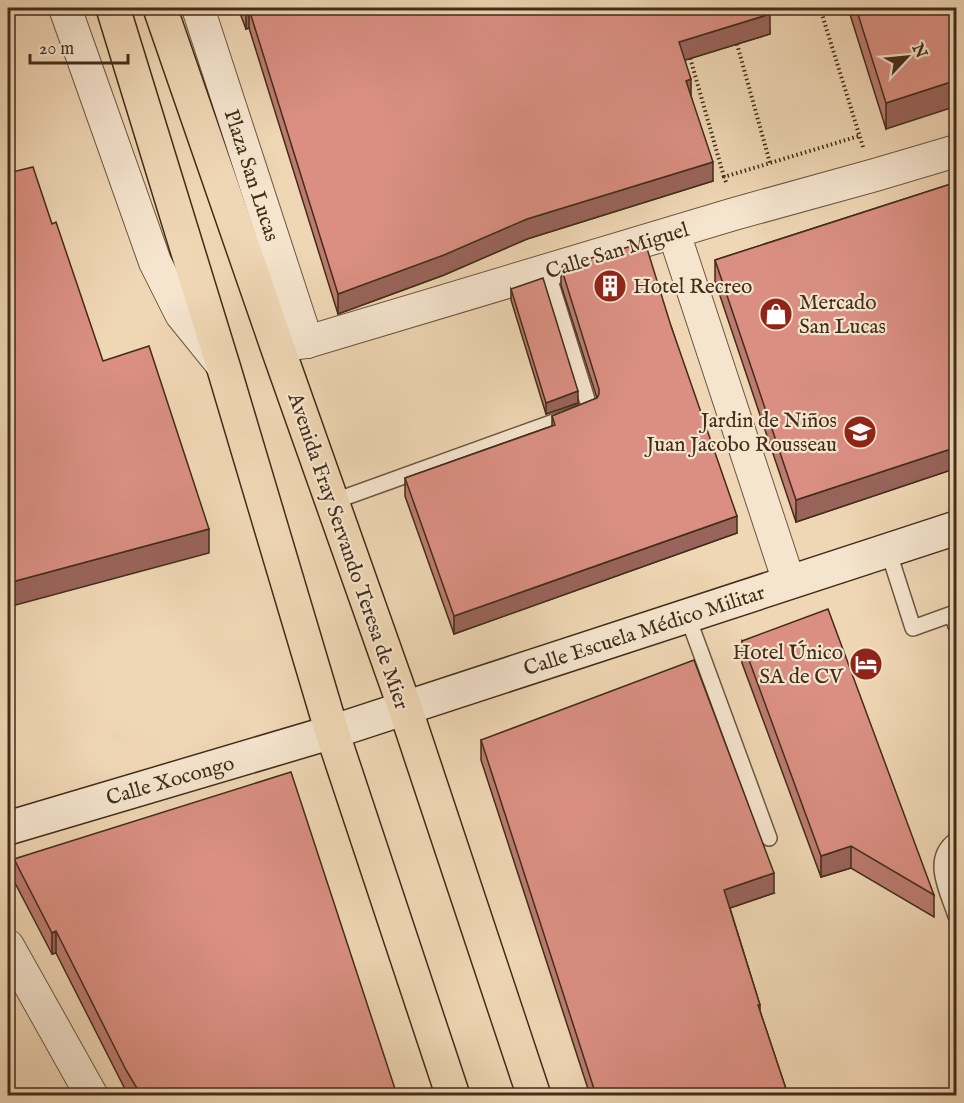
<svg xmlns="http://www.w3.org/2000/svg" width="964" height="1103" viewBox="0 0 964 1103" font-family="'IM FELL English',serif">
<style>
.lines{fill:none;stroke-linecap:round;stroke-linejoin:round}
.lane-casing{stroke:#6d5740;stroke-width:18}
.street-casing{stroke:#6d5740;stroke-width:34}
.secondary-casing{stroke:#422d19;stroke-width:36}
.primary-casing{stroke:#422d19;stroke-width:36}
.path{stroke:#422d19;stroke-width:4;stroke-dasharray:1.5 3;stroke-linecap:butt}
.lane{stroke:#f5e4ce;stroke-width:15}
.street{stroke:#f5e4ce;stroke-width:32}
.secondary{stroke:#f5e4ce;stroke-width:33}
.primary{stroke:#efd6b4;stroke-width:33}
.wall{fill:#bb7b70;stroke:#422d19;stroke-width:1.5}
.shaded-wall{fill:#99645b;stroke:#422d19;stroke-width:1.5}
.building{fill:#da8f82;stroke:#422d19;stroke-width:1.5}
.labels{text-anchor:middle;stroke-width:4.5;stroke-linejoin:round;paint-order:stroke}
.street-label{font-size:21px;fill:#422d19;stroke:#f5e4ce}
.poi-label{font-size:21px;fill:#422d19;stroke:#f5e4ce;text-anchor:start}
</style>
<rect width="100%" height="100%" fill="#efd6b4"/>
<filter id="stains"><feTurbulence type="fractalNoise" baseFrequency=".00333" numOctaves="4"/><feColorMatrix values="0 0 0 0 .2 0 0 0 0 .09 0 0 0 0 .02 0 0 0 .5 -.17"/></filter>
<radialGradient id="worn" r=".72"><stop offset=".6" stop-color="#630" stop-opacity="0"/><stop offset="1" stop-color="#630" stop-opacity=".3"/></radialGradient>
<g class="lines">
<defs>
<g id="lane">
<path d="M332,502L590,409L547,271"/>
<path d="M888,550L913,628L952,614L956,626"/>
<path d="M687,615L769,838"/>
<path d="M956,840C929,859 948,891 956,916"/>
</g>
<g id="street">
<path d="M65,8L155,262L181,314L223,366"/>
<path d="M198,8L307,342"/>
<path d="M674,233L789,582"/>
<path d="M277,346L307,342L734,214L875,175L956,151"/>
<path d="M8,946L92,1096"/>
</g>
<path id="secondary" d="M8,828L332,732L956,528"/>
<g id="primary">
<path d="M113,8L224,369L332,732L453,1096"/>
<path d="M160,8L277,346L405,708L534,1096"/>
</g>
</defs>
<use href="#lane" class="lane-casing"/>
<use href="#street" class="street-casing"/>
<use href="#secondary" class="secondary-casing"/>
<use href="#primary" class="primary-casing"/>
<g class="path">
<path d="M820,8L863,147"/>
<path d="M737,44L770,163"/>
<path d="M689,54L724,177"/>
<path d="M726,182L724,177L859,136"/>
</g>
<use href="#lane" class="lane"/>
<use href="#street" class="street"/>
<use href="#secondary" class="secondary"/>
<use href="#primary" class="primary"/>
</g>
<g class="wall">
<path d="M238,8H768L770,34L685,60L691,96L713,181L527,239L444,275L338,314L249,28L246,29Z"/>
<path d="M848,8H957L886,129Z"/>
<path d="M957,182V468L796,522L715,281V260Z"/>
<path d="M561,267L671,326L737,533L454,634L405,496V478L552,426V416L597,398L561,285Z"/>
<path d="M511,289L578,403L546,414L511,300Z"/>
<path d="M742,641L934,895V917L851,868L821,877L742,663Z"/>
<path d="M481,740L774,893L730,908L760,1005V1011L788,1095H590L481,760Z"/>
<path d="M14,859L397,1095H128L56,953L52,954L14,881Z"/>
</g>
<g class="shaded-wall">
<path d="M249,9V28L246,29V10Z"/>
<path d="M770,14V34L679,62V42Z"/>
<path d="M691,79V99L686,81Z"/>
<path d="M957,80V106L886,129V103Z"/>
<path d="M713,162V181L527,239L444,275L338,314V294L527,219Z"/>
<path d="M578,391V403L546,414V403Z"/>
<path d="M957,447V468L796,522V500Z"/>
<path d="M737,516V533L454,634V616Z"/>
<path d="M209,529V553L8,607V583Z"/>
<path d="M851,846V868L821,877V856Z"/>
<path d="M774,873V893L724,910V890Z"/>
<path d="M56,931V953L52,954V933Z"/>
</g>
<g class="building">
<path d="M245,8H768L770,14L679,42L691,79L686,81L713,162L527,219L444,255L338,294L249,9L246,10Z"/>
<path d="M856,8H957V80L886,103Z"/>
<path d="M33,167L52,224L56,222L103,361L149,346L209,529L8,583V173Z"/>
<path d="M957,182V447L796,500L715,260Z"/>
<path d="M645,242L671,326L737,516L454,616L405,478L555,425L552,416L597,398L599,394V389L561,267Z"/>
<path d="M543,278L578,391L546,403L511,289Z"/>
<path d="M828,609L934,895L851,846L821,856L742,641Z"/>
<path d="M694,660L774,873L724,890L760,1005H758L788,1095H596L481,740Z"/>
<path d="M291,772L397,1095H141L126,1070L56,931L52,933L14,859Z"/>
</g>
<defs>
<symbol id="building-disc" viewBox="-11 -11 22 22"><circle r="9.5" fill="#8f2418" stroke="#f5e4ce"/><path d="M-4-6H4V6H1V3H-1V6H-4ZM-2.5-4.3h1.7v1.8h-1.7ZM.8-4.3h1.7v1.8H.8ZM-2.5-1h1.7V.8h-1.7ZM.8-1h1.7V.8H.8Z" fill="#fff"/></symbol>
<symbol id="shop-disc" viewBox="-11 -11 22 22"><circle r="9.5" fill="#8f2418" stroke="#f5e4ce"/><path d="M-5-2.5h2.3a2.7 3.5 0 0 1 5.4 0H5L5.5 6h-11ZM-1.5-2.5h3a1.5 2.3 0 0 0-3 0Z" fill="#fff"/></symbol>
<symbol id="school-disc" viewBox="-11 -11 22 22"><circle r="9.5" fill="#8f2418" stroke="#f5e4ce"/><path d="M0-5L7-2L0 1L-7-2ZM-4 1L0 2.5L4 1V4Q0 6-4 4Z" fill="#fff"/></symbol>
<symbol id="hotel-disc" viewBox="-11 -11 22 22"><circle r="9.5" fill="#8f2418" stroke="#f5e4ce"/><path d="M-6-4.5h1.5V1H6V5H4.5V3h-9V5H-6ZM-4 0a1.8 1.8 0 1 1 3.6 0ZM.5 0V-2.5h3Q6-2.5 6 0Z" fill="#fff"/></symbol>
</defs>
<g fill-rule="evenodd">
<use href="#building-disc" x="591" y="267" width="38" height="38"/>
<use href="#shop-disc" x="757" y="295" width="38" height="38"/>
<use href="#school-disc" x="841" y="413" width="38" height="38"/>
<use href="#hotel-disc" x="847" y="645" width="38" height="38"/>
</g>
<g class="labels">
<g class="street-label">
<text transform="translate(252 175) rotate(72)" y="7">Plaza San Lucas</text>
<text transform="translate(617 250) rotate(-17)" y="7">Calle San Miguel</text>
<text transform="translate(349 551) rotate(71)" y="7">Avenida Fray Servando Teresa de Mier</text>
<text transform="translate(644 630) rotate(-18)" y="7">Calle Escuela Médico Militar</text>
<text transform="translate(170 780) rotate(-16)" y="7">Calle Xocongo</text>
</g>
<g class="poi-label">
<text x="633" y="293">Hotel Recreo</text>
<text x="799" y="309">Mercado<tspan x="799" dy="24">San Lucas</tspan></text>
<text x="837" y="427" text-anchor="end">Jardin de Niños<tspan x="837" dy="24">Juan Jacobo Rousseau</tspan></text>
<text x="843" y="659" text-anchor="end">Hotel Único<tspan x="843" dy="24">SA de CV</tspan></text>
</g>
</g>
<rect width="964" height="1103" fill="none" stroke="#efd6b4" stroke-width="30"/>
<rect x="9" y="9" width="946" height="1085" fill="none" stroke="#422d19" stroke-width="3"/>
<rect x="15" y="15" width="934" height="1073" fill="none" stroke="#422d19" stroke-width="1.5"/>
<g transform="translate(907 57) rotate(64)" stroke="#f5e4ce" stroke-width="4.5" paint-order="stroke">
<path d="M0-4.5L10 22L0 15L-10 22Z" fill="#422d19"/>
<text y="-9" font-size="16" font-weight="bold" text-anchor="middle" fill="#422d19">N</text>
</g>
<path d="M30 54v9h98v-9" fill="none" stroke="#422d19" stroke-width="3"/>
<text x="39" y="54" font-size="18" fill="#422d19" stroke="#f5e4ce" stroke-width="4.5" paint-order="stroke">20 m</text>
<rect width="100%" height="100%" filter="url(#stains)"/>
<rect width="100%" height="100%" fill="url(#worn)"/>
</svg>
